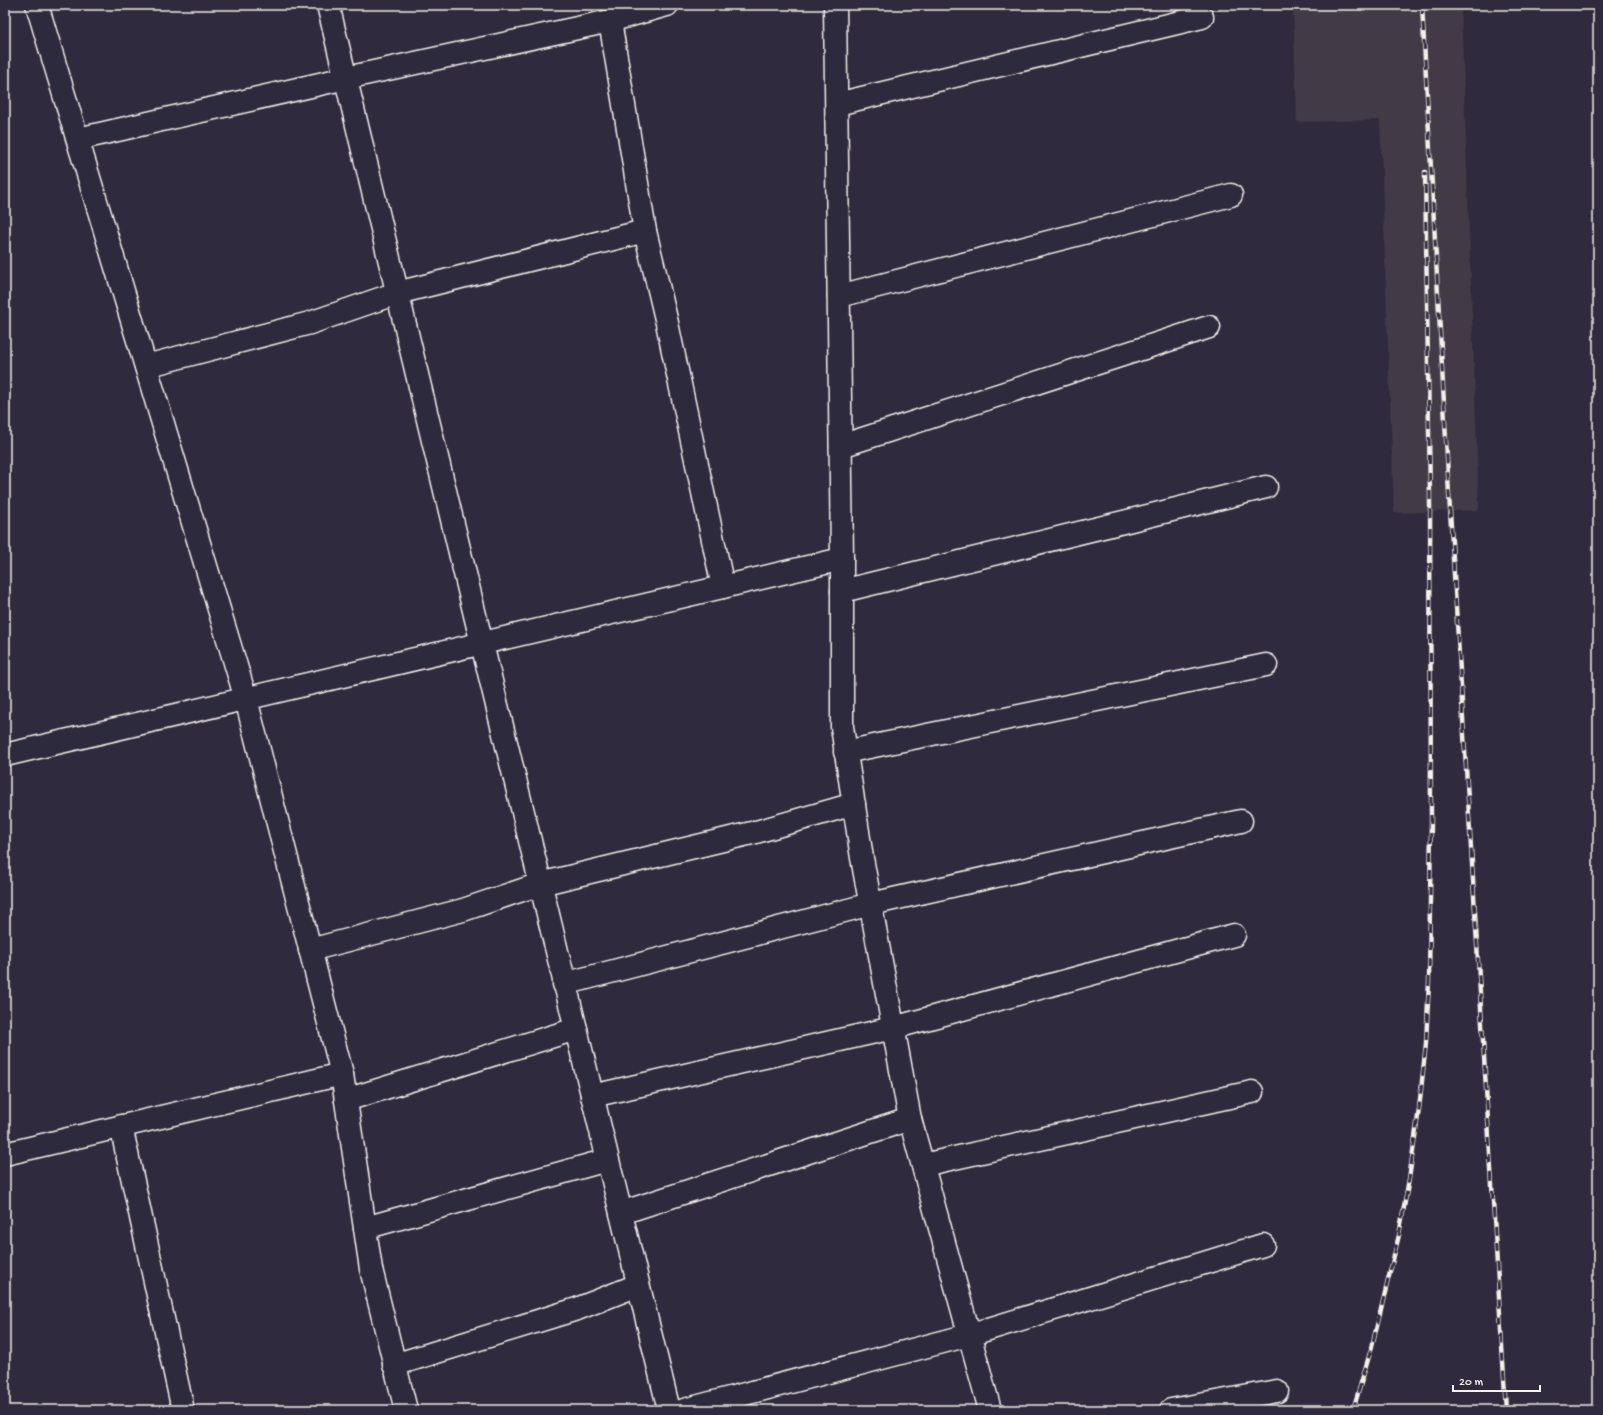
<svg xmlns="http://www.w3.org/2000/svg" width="1603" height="1415" viewBox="0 0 1603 1415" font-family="'Gochi Hand',sans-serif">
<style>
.built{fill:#433a47}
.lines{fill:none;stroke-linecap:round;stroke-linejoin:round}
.street-casing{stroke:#f4f1e8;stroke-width:25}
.secondary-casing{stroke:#f4f1e8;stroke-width:25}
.street{stroke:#2f2a3d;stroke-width:22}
.secondary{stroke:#2f2a3d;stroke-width:22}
.rail-casing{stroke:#f4f1e8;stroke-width:4.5}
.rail{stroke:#2f2a3d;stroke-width:3;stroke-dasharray:9;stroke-linecap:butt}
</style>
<rect width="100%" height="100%" fill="#2f2a3d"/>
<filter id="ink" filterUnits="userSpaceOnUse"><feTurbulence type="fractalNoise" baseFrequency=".025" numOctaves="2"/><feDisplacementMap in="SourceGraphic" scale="8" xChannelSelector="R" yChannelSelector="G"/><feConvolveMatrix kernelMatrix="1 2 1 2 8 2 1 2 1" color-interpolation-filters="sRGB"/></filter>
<g filter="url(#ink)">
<path class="built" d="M1293,5H1461L1479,510L1394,513L1380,120L1297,122Z"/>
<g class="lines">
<defs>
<g id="street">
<path d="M37,5L246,699L342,1074L371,1269L406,1410"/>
<path d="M328,5L482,644L669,1410"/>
<path d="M837,104L1202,17"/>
<path d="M78,139L346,78L610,21L667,5"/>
<path d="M645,231L667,323L723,587"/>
<path d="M839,296L1231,195"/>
<path d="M146,366L310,323L397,293L645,231L610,21"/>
<path d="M841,446L1209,327"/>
<path d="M842,591L1266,487"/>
<path d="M845,752L1266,665"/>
<path d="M5,755L842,559"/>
<path d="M310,950L463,910L540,884L756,832L854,804"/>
<path d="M564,984L871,904L1241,821"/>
<path d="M592,1096L893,1028L1234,935"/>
<path d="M346,1100L576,1029"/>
<path d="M121,1126L183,1410"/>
<path d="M5,1154L342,1074"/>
<path d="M923,1165L1252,1092"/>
<path d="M621,1213L910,1119"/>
<path d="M365,1228L607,1160"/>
<path d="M394,1365L577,1309L638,1285"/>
<path d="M684,1410L969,1335L1263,1245"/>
<path d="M1171,1410L1277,1391"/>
</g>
<path id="secondary" d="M835,5L842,559V727L862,858L910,1119L990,1410"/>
</defs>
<use href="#street" class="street-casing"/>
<use href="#secondary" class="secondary-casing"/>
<use href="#street" class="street"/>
<use href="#secondary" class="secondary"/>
<defs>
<g id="rail">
<path d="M1422,5L1449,494L1506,1410"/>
<path d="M1353,1410L1372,1346L1399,1235L1409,1179L1419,1109L1426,1043L1429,982L1431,821L1430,496L1425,172"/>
</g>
</defs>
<use href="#rail" class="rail-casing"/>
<use href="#rail" class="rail"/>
</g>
</g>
<rect width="1603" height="1415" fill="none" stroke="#2f2a3d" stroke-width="20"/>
<rect x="10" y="10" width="1583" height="1395" fill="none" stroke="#f4f1e8" stroke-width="1.5" filter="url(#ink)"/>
<path d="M1453 1385v6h87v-6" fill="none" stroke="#f4f1e8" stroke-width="2"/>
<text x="1459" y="1385" font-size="12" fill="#f4f1e8" stroke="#2f2a3d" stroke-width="3" paint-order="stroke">20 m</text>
</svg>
